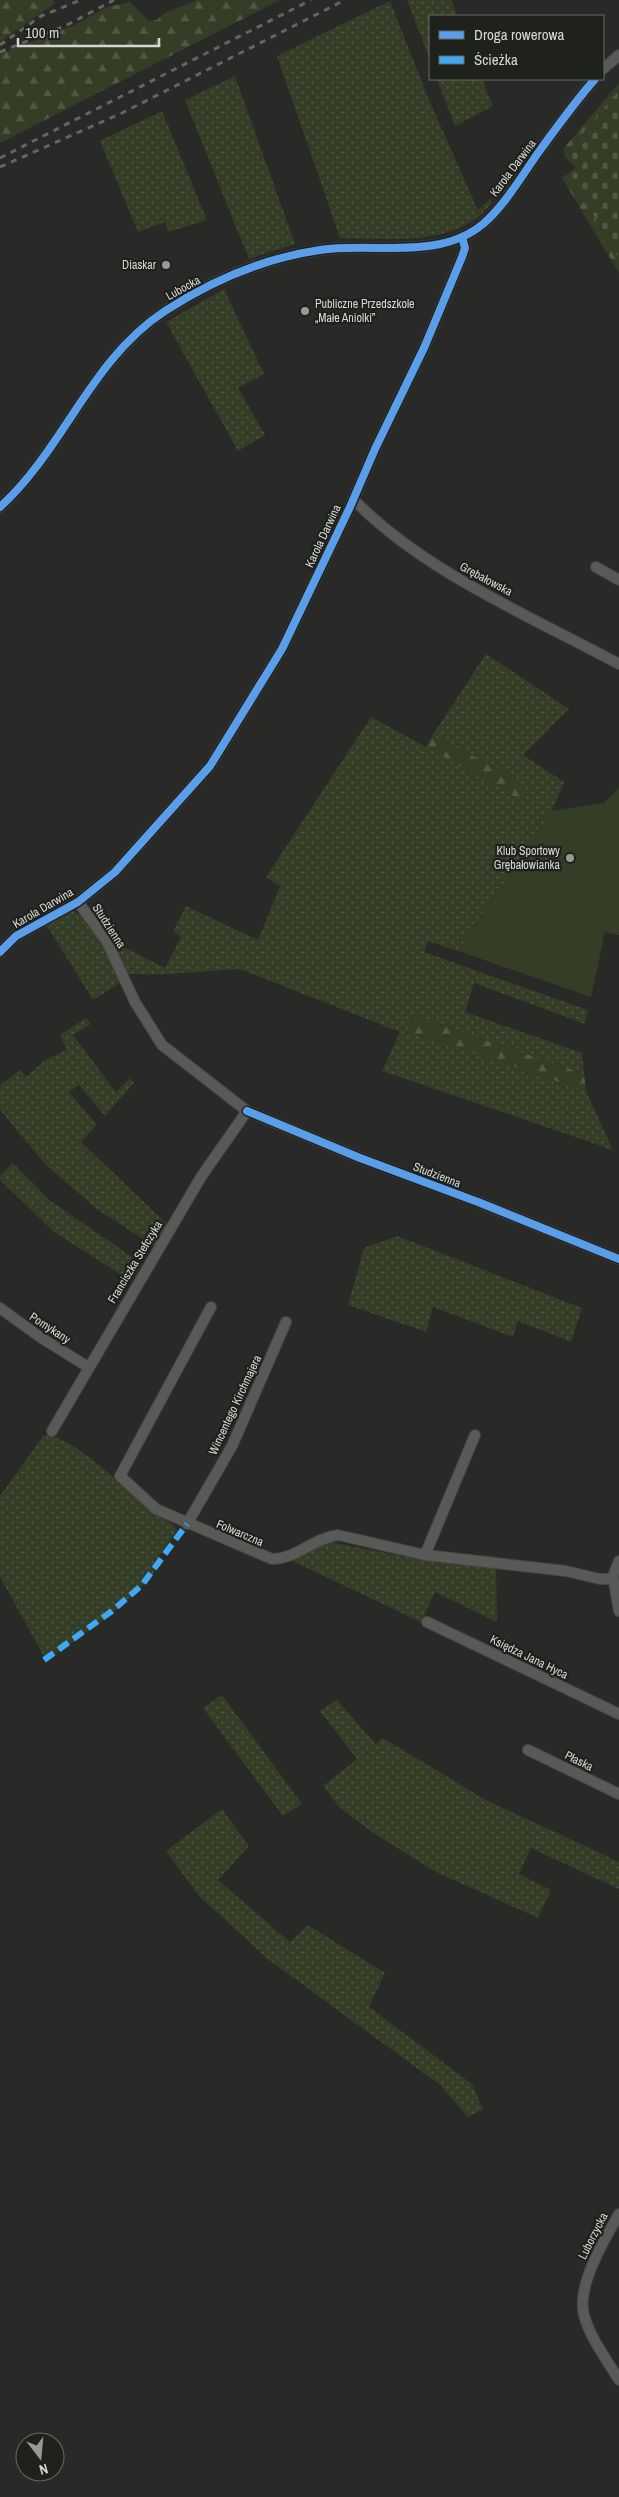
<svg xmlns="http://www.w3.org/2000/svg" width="619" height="2497" viewBox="0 0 619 2497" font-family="'Archivo Narrow',sans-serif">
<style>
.grass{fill:url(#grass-dots)}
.forest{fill:url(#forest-firs)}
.cemetery{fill:url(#cemetery-stones)}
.garden{fill:#343d25}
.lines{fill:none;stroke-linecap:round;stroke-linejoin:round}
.minor-casing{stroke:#454643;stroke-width:12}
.minor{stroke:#595958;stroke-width:10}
.rail{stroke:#646563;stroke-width:3;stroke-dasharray:6 6;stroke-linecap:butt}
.quiet{stroke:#3fa9f5;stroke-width:6;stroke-dasharray:12 6;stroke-linecap:butt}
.cycleway-casing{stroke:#1f211d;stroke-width:11}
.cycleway{stroke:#5a9eea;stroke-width:8}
.poi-dot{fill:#999a97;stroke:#1f211d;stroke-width:2}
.labels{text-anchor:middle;stroke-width:4.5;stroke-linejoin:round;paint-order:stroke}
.street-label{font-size:12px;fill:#d6d7d4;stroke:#1f211d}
.poi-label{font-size:12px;fill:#d6d7d4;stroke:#1f211d;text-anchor:end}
</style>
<defs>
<pattern id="grass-dots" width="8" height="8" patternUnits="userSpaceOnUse" patternTransform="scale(1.25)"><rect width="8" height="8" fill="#343d25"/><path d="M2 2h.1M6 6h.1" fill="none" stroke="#515844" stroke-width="1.8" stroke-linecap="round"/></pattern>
<pattern id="forest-firs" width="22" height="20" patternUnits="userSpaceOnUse" patternTransform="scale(1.25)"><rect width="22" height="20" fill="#343d25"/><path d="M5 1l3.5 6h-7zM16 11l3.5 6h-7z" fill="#515844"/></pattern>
<pattern id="cemetery-stones" width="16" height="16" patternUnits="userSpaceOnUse" patternTransform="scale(1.25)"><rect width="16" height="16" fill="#343d25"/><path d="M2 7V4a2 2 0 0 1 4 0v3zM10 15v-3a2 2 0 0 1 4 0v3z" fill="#515844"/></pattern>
</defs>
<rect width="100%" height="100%" fill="#292a27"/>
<g class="grass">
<path d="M407,0H451L457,16H430V60Z"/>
<path d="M390,1L429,100L478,210L490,199L492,203C456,248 392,238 340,238L277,56Z"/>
<path d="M235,76L295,244L249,259L185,100Z"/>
<path d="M437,79H482L493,106L455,126Z"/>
<path d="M162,111L207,220L169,232L165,222L138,232L100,141Z"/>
<path d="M224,289L264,374L238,388L265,435L238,451L166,322Z"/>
<path d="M486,654L569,709L523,755L564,782L552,811L458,951L428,941L424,952L588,1010L585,1024L474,983L465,1012L582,1053L584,1074L413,1015L407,1031L586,1091L613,1150L382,1071L400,1032L240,969L167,974H127L112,941L165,968L181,937L173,931L186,906L258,940L280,886L266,877L371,717L518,797L516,777L432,736Z"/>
<path d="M71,911C100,920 109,956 121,982L93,1000L47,926Z"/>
<path d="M86,1018L91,1024L73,1035L116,1092L130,1078L134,1083L105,1116L79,1085L69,1092L97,1125L81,1142L168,1225L154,1246L98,1210L47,1166L0,1110V1085L20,1070L26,1077L45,1060L67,1050L60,1035Z"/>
<path d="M13,1163L48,1199L142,1264L131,1281L54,1232L0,1180V1176Z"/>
<path d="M397,1236L582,1308L571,1342L518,1321L513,1337L433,1307L426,1332L348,1305L364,1248Z"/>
<path d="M44,1435C73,1434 129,1493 154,1512C162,1519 173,1521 177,1531L152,1566L157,1569C122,1611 90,1630 46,1660L0,1577V1496Z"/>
<path d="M330,1542L426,1561L496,1567L497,1622L435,1592L421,1622L292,1561Z"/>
<path d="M222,1695L302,1804L283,1816L203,1708Z"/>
<path d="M337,1700L376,1744L383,1738L486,1800L619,1862V1889L531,1848L519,1874L551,1890L538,1918L436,1872L375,1834L341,1809L323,1786L357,1759L320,1711Z"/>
<path d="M222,1809L249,1846L218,1880L290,1942L308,1925L385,1973L369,2007L472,2084L483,2109L468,2117L440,2085L269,1960L199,1896L166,1851Z"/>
</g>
<g class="forest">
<path d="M0,0H52L55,3L0,42Z"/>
<path d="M197,0H280L0,143V54L75,25L107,7L130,2L149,21L157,20L164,13Z"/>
<path d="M619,83V90L564,156V148Z"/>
<path d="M569,173L619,259V273L562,178Z"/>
<path d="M432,736L516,777L525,791L517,798L426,747Z"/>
<path d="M413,1015L584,1074L586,1091L407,1031Z"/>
</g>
<path class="cemetery" d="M619,90V259L569,173L575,167L564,156Z"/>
<path class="garden" d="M619,787V935L605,932L591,997L458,951L552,811L604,803Z"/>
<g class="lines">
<defs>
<g id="minor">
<path d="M603,69L619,55"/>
<path d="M353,499C424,572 530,616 619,664"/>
<path d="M0,507C64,449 91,359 165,311C211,281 265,258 320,250C372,242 439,261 483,224C505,205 521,177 538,153C556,128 574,103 595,79"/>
<path d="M596,567L619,580"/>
<path d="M78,902L106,940L135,1002L162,1045L247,1111L360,1158L478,1202L619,1259"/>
<path d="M0,952L16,936L78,902L115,872L210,766L282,649L350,507L375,449L424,348L462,257L465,248L462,237"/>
<path d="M211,1307L120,1476L156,1509L272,1559C296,1559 314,1538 338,1535L425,1555L566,1571L600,1579H613"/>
<path d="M0,1308L40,1337L88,1367"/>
<path d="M52,1431L201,1177L247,1111"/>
<path d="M187,1524L232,1446L286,1322"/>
<path d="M425,1555L475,1435"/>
<path d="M619,1561L613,1576L619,1611"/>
<path d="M427,1622L619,1714"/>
<path d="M528,1750L619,1794"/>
<path d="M619,2214C605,2238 576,2287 584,2315C590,2338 607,2360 619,2380"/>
</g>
</defs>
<use href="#minor" class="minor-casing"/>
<use href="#minor" class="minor"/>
<g class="rail">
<path d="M0,45L41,16L81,0"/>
<path d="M0,52L67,25L114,0"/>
<path d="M0,158L311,0"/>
<path d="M0,167L122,113L345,0"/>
</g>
<path class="quiet" d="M44,1660L112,1611L142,1585L187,1524"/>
<defs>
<g id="cycleway">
<path d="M0,507C64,449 91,359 165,311C211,281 265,258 320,250C372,242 439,261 483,224C505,205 521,177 538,153C556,128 574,103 595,79"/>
<path d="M0,952L16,936L78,902L115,872L210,766L282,649L350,507L375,449L424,348L462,257L465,248L462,237"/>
<path d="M247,1111L360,1158L478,1202L619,1259"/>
</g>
</defs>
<use href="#cycleway" class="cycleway-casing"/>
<use href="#cycleway" class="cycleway"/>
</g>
<g class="poi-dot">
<circle cx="166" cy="265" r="5"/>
<circle cx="305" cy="311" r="5"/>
<circle cx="570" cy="858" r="5"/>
</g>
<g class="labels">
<g class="street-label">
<text transform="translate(513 168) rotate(-53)" y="4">Karola Darwina</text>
<text transform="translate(183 288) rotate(-29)" y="4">Lubocka</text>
<text transform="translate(323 536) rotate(-65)" y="4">Karola Darwina</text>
<text transform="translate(486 579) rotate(28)" y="4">Grębałowska</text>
<text transform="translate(43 908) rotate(-30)" y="4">Karola Darwina</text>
<text transform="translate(109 926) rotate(57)" y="4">Studzienna</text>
<text transform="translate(437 1175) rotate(21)" y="4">Studzienna</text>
<text transform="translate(135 1262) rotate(-59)" y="4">Franciszka Stefczyka</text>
<text transform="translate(50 1328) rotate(33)" y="4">Pomykany</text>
<text transform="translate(235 1405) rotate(-65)" y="4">Wincentego Kirchmajera</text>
<text transform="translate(240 1533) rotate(23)" y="4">Folwarczna</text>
<text transform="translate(529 1657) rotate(26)" y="4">Księdza Jana Hyca</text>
<text transform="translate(579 1761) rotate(26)" y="4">Płaska</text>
<text transform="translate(593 2236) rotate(-63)" y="4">Luborzycka</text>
</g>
<g class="poi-label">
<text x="156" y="269">Diaskar</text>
<text x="315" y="308" text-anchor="start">Publiczne Przedszkole<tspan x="315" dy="14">„Małe Aniolki”</tspan></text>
<text x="560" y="855">Klub Sportowy<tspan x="560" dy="14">Grębałowianka</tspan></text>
</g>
</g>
<rect x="429" y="15" width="175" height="65" fill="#1f211d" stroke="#686a66"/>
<rect x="439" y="31" width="25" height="8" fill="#5a9eea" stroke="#686a66"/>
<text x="474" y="40" font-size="15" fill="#d6d7d4">Droga rowerowa</text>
<rect x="439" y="56" width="25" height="8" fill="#3fa9f5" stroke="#686a66"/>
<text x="474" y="65" font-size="15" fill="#d6d7d4">Ścieżka</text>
<g transform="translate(40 2457) rotate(164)"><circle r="24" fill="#1f211d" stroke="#686a66"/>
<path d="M0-4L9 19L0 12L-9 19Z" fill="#999a97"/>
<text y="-8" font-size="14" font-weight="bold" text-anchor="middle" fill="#d6d7d4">N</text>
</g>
<path d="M18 38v8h141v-8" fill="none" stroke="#d6d7d4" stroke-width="2.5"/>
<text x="25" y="38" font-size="15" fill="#d6d7d4" stroke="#1f211d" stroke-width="4" paint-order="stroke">100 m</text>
</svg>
